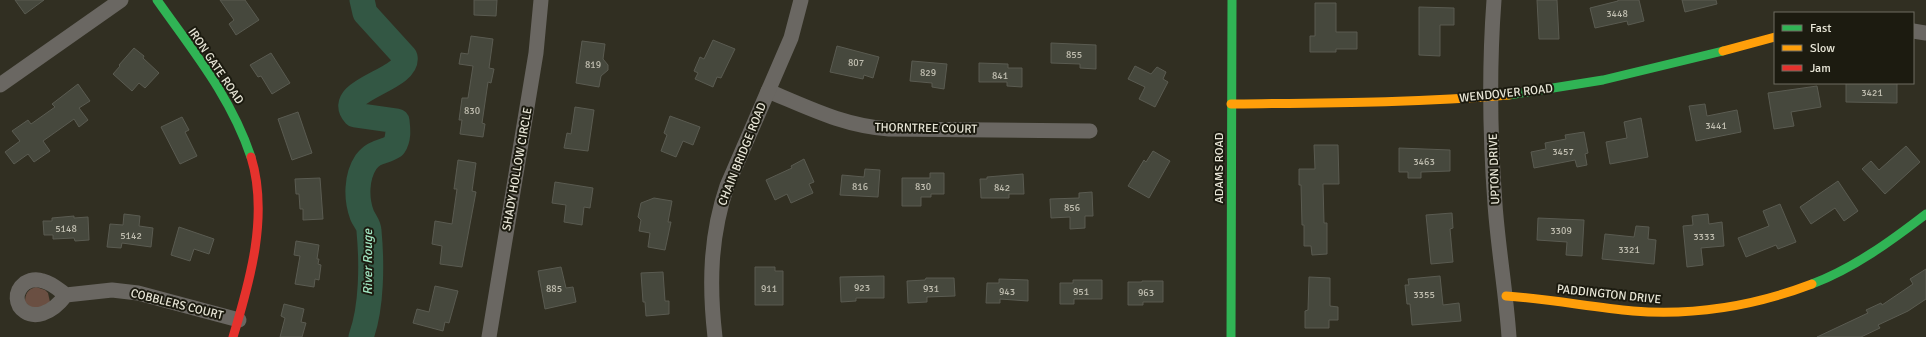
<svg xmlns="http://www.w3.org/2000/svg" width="1926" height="337" viewBox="0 0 1926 337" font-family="Signika,sans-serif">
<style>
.green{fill:#6a4f42}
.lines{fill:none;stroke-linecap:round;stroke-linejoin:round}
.river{stroke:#335744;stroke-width:25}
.building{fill:#46483d;stroke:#5a5b51}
.street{stroke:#6a6762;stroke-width:15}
.fast{stroke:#30b455;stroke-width:9}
.slow{stroke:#ff9f0a;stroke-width:9}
.jam{stroke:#e5322d;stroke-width:9}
.labels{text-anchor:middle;stroke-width:4;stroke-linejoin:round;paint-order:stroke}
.number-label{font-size:10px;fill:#c0beb0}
.street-label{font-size:12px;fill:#e8e6d7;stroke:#1c1b10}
.water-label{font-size:13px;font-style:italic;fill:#a0e5c0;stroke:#1c1b10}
</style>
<rect width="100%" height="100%" fill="#312f22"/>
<path class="green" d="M36,287L45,290L48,293L50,302L36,312L25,302C25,294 28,289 36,287Z"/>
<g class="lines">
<path class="river" d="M361,337C372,307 372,263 369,231C369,225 364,220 362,215C356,199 356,177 366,162C375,150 384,153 394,146C399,138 398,130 397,121L355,115C332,90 410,80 405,57L365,13L362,0"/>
</g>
<g class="building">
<path d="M15,0H44L25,14Z"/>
<path d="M220,0H245L259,20L236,35L229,24L234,20Z"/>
<path d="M474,0H497L496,16L474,15Z"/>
<path d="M1537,0H1557L1559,39H1539Z"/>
<path d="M1618,0H1639L1644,21L1628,25L1627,21L1595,28L1590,8L1618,1Z"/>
<path d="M1682,0H1716L1717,4L1685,12Z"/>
<path d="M1315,3H1336V32H1357V49H1336V52H1310V36H1315Z"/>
<path d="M1419,7L1454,8V25H1440V56L1419,55Z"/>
<path d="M471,36L493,39L489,68L494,69L491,83L488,82L482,123L485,124L483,137L460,134L462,120H459L462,98H468L473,66L459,64L461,53L468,54Z"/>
<path d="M713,40L735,49L721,78L717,77L713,87L695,79L698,73L694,71L700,57L704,59Z"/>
<path d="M582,41L605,44L603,59L608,65V70L601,76L599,87L576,83Z"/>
<path d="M1051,43L1096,45V69L1080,68V64L1051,63Z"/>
<path d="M837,46L879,57L873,78L864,75L863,79L830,72Z"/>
<path d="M134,48L144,56L143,58L159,73L145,88L139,83L132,91L113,74L120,66L119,65Z"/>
<path d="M271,53L290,83L272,94L261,76L258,77L250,65Z"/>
<path d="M912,61L947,64L944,89L932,87V83L910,81Z"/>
<path d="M979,63L1008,64V68H1022V87L1007,86V82H979Z"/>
<path d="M1135,66L1151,74L1157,67L1166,72L1163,79L1168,82L1155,107L1139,99L1145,87L1128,79Z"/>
<path d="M1846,83H1897V103L1846,102Z"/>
<path d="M78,84L90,101L79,108L88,120L79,127L74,119L43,141L50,151L34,162L28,154L14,164L5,152L20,141L12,131L28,120L31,124L55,107L52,104Z"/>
<path d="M1817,86L1821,107L1791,112L1794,126L1774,129L1768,93Z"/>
<path d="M1705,104L1707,116L1737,110L1741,132L1696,141L1689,106Z"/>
<path d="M575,107L594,110L588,151L564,148L567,133L571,134Z"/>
<path d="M298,112L312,153L292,160L278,119Z"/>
<path d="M670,116L700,127L693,145L683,141L676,157L661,151L667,135L664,133Z"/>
<path d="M182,117L189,130L185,132L197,156L180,164L161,127Z"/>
<path d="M1641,118L1648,157L1610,164L1606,142L1627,138L1624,122Z"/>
<path d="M1584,132L1588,153L1585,154L1587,165L1577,167L1575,160L1534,168L1531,152L1546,149L1545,143L1566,139L1565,135Z"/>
<path d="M1314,145H1338L1339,184H1323L1324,223H1327V254L1312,255L1311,246H1304V225H1302L1301,185H1299V169H1315Z"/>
<path d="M1906,146L1920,162L1885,194L1862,169L1871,161L1879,170Z"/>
<path d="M1399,148L1450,150V171L1421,172V178H1408V172H1399Z"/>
<path d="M1153,151L1170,161L1149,198L1128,186L1144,160L1146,162Z"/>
<path d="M804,159L814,182L809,184L813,193L791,203L787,194L775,200L766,180L792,168L791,166Z"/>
<path d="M458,160L476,163L472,191L476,192L462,267L440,264L442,246L432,244L435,221L452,224L457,189H454Z"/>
<path d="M865,169L880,170L878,197L840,195L842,175L864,177Z"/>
<path d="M930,173H944V194H931V197H921V206H902V178H930Z"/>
<path d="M1023,174L1024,194H1009V198H981L980,179H987V177Z"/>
<path d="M320,178L323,219L303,220V209H300L299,194H296L295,179Z"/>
<path d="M1838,181L1858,211L1844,221L1835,208L1811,224L1800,207Z"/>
<path d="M555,182L593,188L590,208L584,207L582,225L564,222L566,205L552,203Z"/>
<path d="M1092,192L1093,216H1085V228L1070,229V217L1051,218L1050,199L1079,198V193Z"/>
<path d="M654,198L672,201L668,222H671L665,250L648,247L650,233L639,231L641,220L638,217L641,203Z"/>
<path d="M1780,204L1796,242L1778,249L1776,245L1746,257L1738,238L1769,226L1763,211Z"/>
<path d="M1452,213L1453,228L1450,229L1453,262L1431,264L1426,215Z"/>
<path d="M124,214L140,216L139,226L153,228L151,247L122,243L121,248L107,247L110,224L123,225Z"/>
<path d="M1708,214L1709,224L1722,222L1724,246L1701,248L1703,265L1687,267L1683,226L1693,225L1692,216Z"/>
<path d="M74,216V218L88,217L89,240L75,241L74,238L53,239V235H44L43,221H52V218Z"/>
<path d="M1538,218L1584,220L1582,256L1566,255L1567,242L1537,240Z"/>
<path d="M1636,226L1649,227L1648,239L1656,240L1654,264L1602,259L1605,234L1634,237Z"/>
<path d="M179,227L214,239L209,254L194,249L190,261L171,255Z"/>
<path d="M296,241L319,245L317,259H319L318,264L321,265L319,280L315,279L314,287L295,284L300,256L294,255Z"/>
<path d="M561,267L566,288L573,287L576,302L545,309L538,271Z"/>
<path d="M755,267H775V271H783V305H755Z"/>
<path d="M1926,269V299L1908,311L1878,325L1880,328L1861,337H1817L1868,313L1866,310L1881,303L1882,305L1913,284L1910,279Z"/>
<path d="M663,272L665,301H669V314L646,316L645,302H643L641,273Z"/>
<path d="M884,276V298H856V301L841,302L840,277Z"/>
<path d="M1440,276L1443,305L1459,303L1461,321L1412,325L1410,304H1407L1405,285H1409L1408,279Z"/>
<path d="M1309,277L1330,278V306L1338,307V320H1329V328H1305V311L1308,310Z"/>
<path d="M926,278H954L955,296L927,297V302L908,303L907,281L925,280Z"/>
<path d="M999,279L1028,280V301L1000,299V303H986L987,283H999Z"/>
<path d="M1073,280H1102V299H1074V304H1060V283H1073Z"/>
<path d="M1142,281H1163V302H1143V305H1128V282H1142Z"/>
<path d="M435,286L458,291L449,323L445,322L443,331L413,323L417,309L429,312Z"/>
<path d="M284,304L304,309L301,322L306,323L302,337H280L285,318L281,316Z"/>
</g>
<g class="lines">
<g class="street">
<path d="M1494,0C1489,67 1490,137 1495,204C1498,248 1506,292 1509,337"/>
<path d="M1913,31L1926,33"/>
<path d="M0,85L121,0"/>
<path d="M768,91C809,108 844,126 889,129L1090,131"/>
<path d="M66,295C34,337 2,301 25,283C30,280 37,279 43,281C52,283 59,290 66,295L112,290L138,293L239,320"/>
<path d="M489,337L536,53L541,0"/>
<path d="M715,337C709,285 710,236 727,186L791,38L801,0"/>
</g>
<g class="fast">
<path d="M157,0C193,51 231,97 251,157"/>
<path d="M1509,95L1603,80L1723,51"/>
<path d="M1812,284C1854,268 1891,241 1926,214"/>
<path d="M1231,337L1232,0"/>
</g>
<g class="slow">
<path d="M1723,51L1775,37"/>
<path d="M1231,104C1324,103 1416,103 1509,95"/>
<path d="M1506,296C1549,299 1591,307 1633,311C1696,316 1754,306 1812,284"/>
</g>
<path class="jam" d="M233,337C250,281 269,215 251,157"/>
</g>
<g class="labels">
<g class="number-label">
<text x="1617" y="17">3448</text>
<text x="1074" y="58">855</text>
<text x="856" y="66">807</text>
<text x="593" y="68">819</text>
<text x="928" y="76">829</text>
<text x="1000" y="79">841</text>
<text x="1872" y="96">3421</text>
<text x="472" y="114">830</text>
<text x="1716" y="129">3441</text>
<text x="1563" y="155">3457</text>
<text x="1424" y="165">3463</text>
<text x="860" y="190">816</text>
<text x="923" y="190">830</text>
<text x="1002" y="191">842</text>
<text x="1072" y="211">856</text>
<text x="66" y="232">5148</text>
<text x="1561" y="234">3309</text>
<text x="131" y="239">5142</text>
<text x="1704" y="240">3333</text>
<text x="1629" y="253">3321</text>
<text x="862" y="291">923</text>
<text x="554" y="292">885</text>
<text x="769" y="292">911</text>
<text x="931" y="292">931</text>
<text x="1007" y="295">943</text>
<text x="1081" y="295">951</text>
<text x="1146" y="296">963</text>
<text x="1424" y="298">3355</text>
</g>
<g class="street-label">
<text transform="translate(216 66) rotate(56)" y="4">IRON GATE ROAD</text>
<text transform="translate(1506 93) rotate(-6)" y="4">WENDOVER ROAD</text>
<text transform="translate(926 128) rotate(1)" y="4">THORNTREE COURT</text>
<text transform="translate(742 154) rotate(-68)" y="4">CHAIN BRIDGE ROAD</text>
<text transform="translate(1219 168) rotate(-90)" y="4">ADAMS ROAD</text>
<text transform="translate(517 169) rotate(-80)" y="4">SHADY HOLLOW CIRCLE</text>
<text transform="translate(1494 169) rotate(-92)" y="4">UPTON DRIVE</text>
<text transform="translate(1609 294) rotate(6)" y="4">PADDINGTON DRIVE</text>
<text transform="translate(177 304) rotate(14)" y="4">COBBLERS COURT</text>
</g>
<g class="water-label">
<text transform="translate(367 262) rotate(-90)" y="5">River Rouge</text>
</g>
</g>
<rect x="1774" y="12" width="140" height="72" fill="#1c1b10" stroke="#6e6c60"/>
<rect x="1782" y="25" width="20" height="6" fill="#30b455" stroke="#6e6c60"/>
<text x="1810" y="32" font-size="12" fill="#e8e6d7">Fast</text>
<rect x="1782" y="45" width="20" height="6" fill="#ff9f0a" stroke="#6e6c60"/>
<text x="1810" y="52" font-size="12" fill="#e8e6d7">Slow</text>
<rect x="1782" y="65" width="20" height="6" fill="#e5322d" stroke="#6e6c60"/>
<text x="1810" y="72" font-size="12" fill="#e8e6d7">Jam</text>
</svg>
